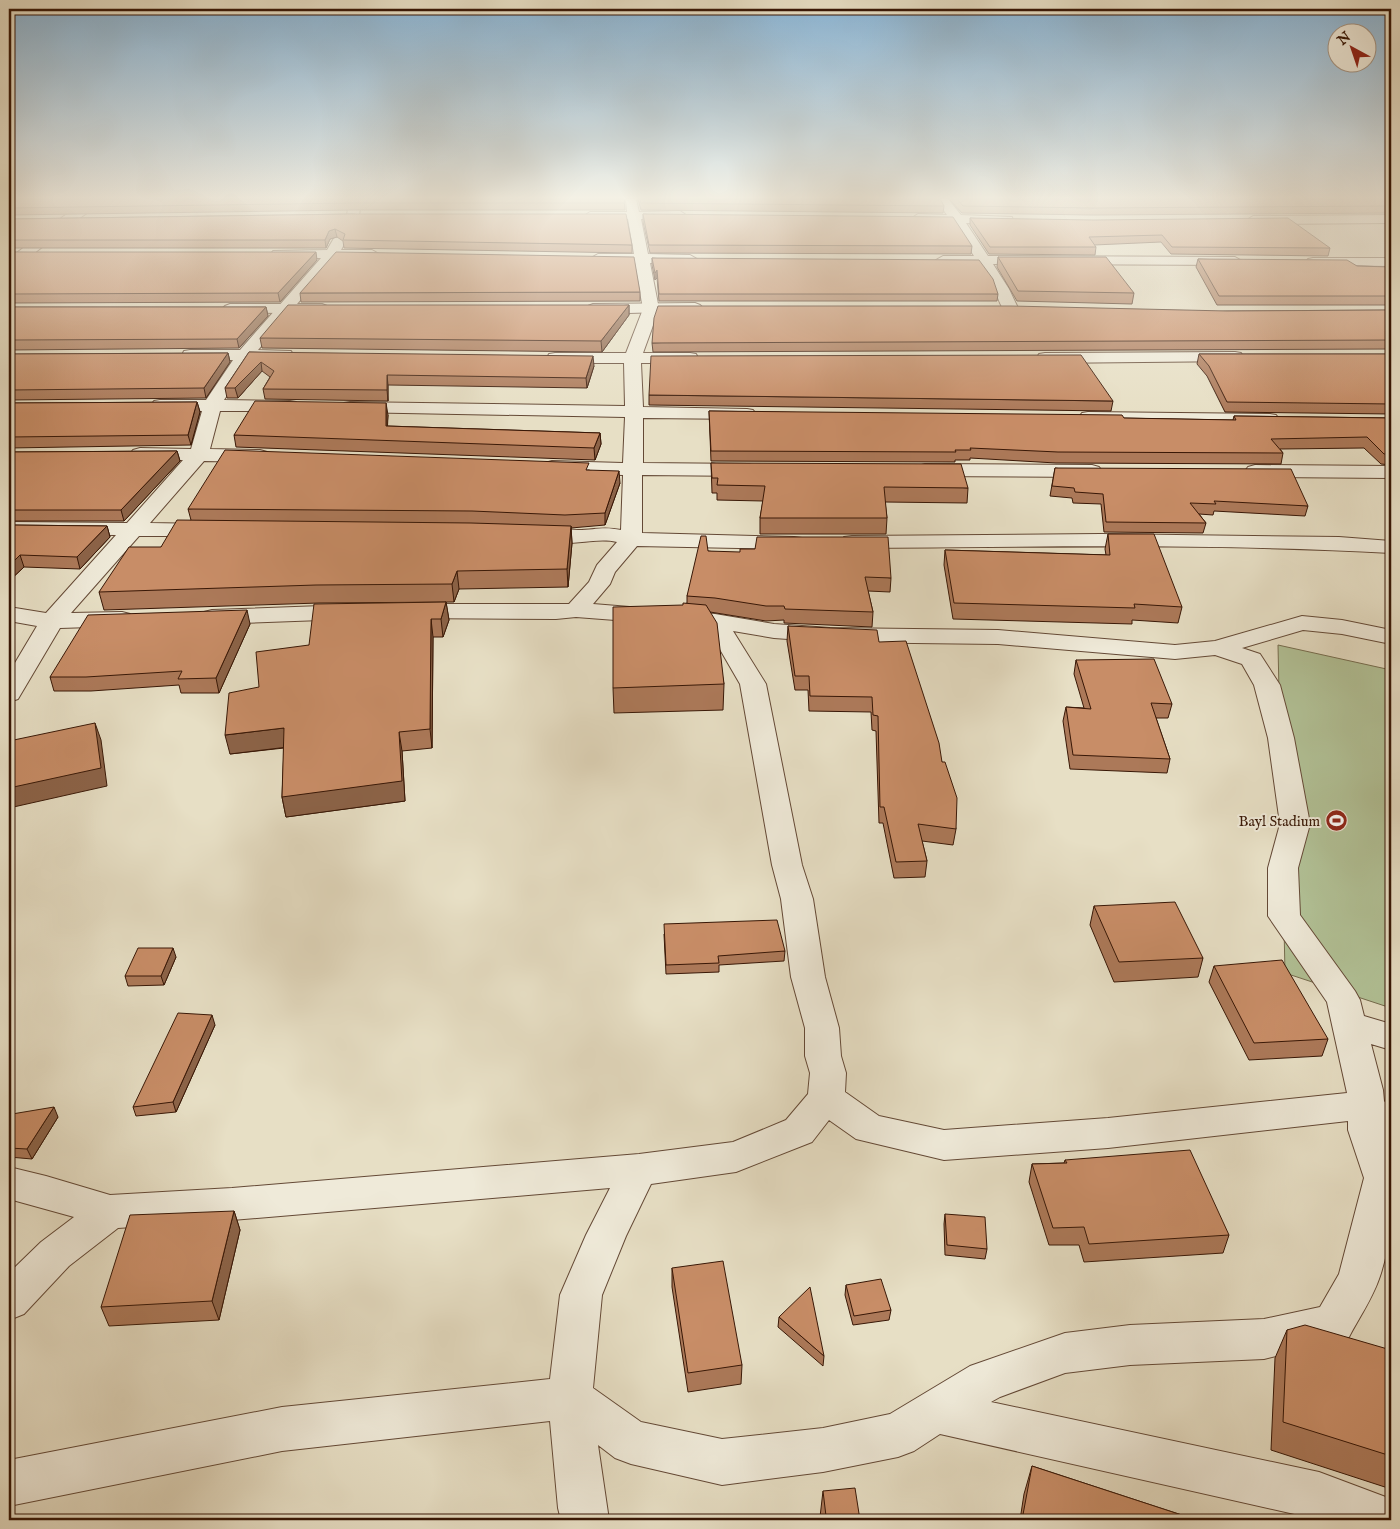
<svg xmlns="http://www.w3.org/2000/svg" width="1400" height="1529" viewBox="0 0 1400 1529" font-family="'IM FELL English',serif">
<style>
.green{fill:#b2c297;stroke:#756c4e}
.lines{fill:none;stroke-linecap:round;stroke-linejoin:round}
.minor-casing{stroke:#644936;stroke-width:2}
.tertiary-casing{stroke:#644936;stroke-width:2}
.minor{fill:#efead9;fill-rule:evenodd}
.tertiary{fill:#efead9;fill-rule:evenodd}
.wall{fill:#ac7959;stroke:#381706}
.shaded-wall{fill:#8c6348;stroke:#381706}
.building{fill:#c88d67;stroke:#381706}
.labels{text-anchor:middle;stroke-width:4;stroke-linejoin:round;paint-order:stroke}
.poi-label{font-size:15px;fill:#381706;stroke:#efead9;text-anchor:end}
</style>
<rect width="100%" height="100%" fill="#e7dfc5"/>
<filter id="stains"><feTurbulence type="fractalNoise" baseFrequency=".004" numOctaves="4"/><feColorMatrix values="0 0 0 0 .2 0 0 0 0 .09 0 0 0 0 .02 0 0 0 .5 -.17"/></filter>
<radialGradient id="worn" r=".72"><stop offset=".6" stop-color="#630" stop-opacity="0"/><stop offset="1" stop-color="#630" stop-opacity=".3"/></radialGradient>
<path class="green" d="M1278,645L1391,670V1008L1285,973Z"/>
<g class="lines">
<defs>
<g id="minor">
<path d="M93,199H107L74,222L14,269L9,270V259L64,216Z"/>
<path d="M349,199H361L359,216L341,250H372L379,254L372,258H336L258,350L291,351L293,355L291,359L250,360L224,400L290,401L296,402L299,406L296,410L290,411H220L210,449L260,450L267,452L270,456L267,460L260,462L204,461L150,523L207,524L215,525L218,530L215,535L207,536H139L71,613L122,612L130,614L134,619L130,624L122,626L60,628L18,699L9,702V673L37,626L9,621V607L46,613L116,535L9,534V522L127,523L183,460H140L133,458L130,454L133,450L140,448L191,449L202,411L160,410L154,409L151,405L154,401L160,400H206L233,360H190L184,359L182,355L184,351L190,350H240L321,258H278L271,254L273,251L327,250L347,216Z"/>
<path d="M626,199H636L639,212L680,211L686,215L680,219H641L648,254L690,255L697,259L690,263H650L659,309L643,353H690L696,354L698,358L696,362L690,363H641L643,407L747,409L753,410L756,414L753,418L747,419L643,418V463L749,464L756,466L759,470L756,474L749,476L642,475V533L794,537L802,538L805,543L802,548L794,549L637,546L615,572L610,584L593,604L715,614L774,624L830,628L998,630L1175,645L1215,641L1302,616L1342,620L1391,630V644L1342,634L1303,630L1242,648L1260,654L1280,685L1294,738L1310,824L1298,868L1300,915L1355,991L1360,1000L1364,1016L1391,1024V1050L1371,1044L1383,1090L1384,1101L1391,1110C1391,1165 1398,1226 1379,1279C1372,1299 1359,1318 1349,1337L1334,1342L1264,1359L1130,1365L1065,1373L1000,1397L991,1402L1319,1472L1391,1499V1520H1321L940,1434L914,1451L898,1457L823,1472L722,1485L631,1464L615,1458L598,1445L609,1520H561L558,1508L550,1421L282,1451L9,1506V1460L282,1407L550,1379L560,1295L586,1235L610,1188L232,1220L118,1228L69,1266L24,1314L9,1320V1273L41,1242L74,1217L9,1199V1167L46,1176L110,1195L232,1188L639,1154L733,1142L786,1120L808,1094L810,1073L805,1056V1028L791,977L781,899L772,865L740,684L707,627L576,617L556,619L409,618L401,616L397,611L401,606L409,604H569L589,582L597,565L617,542C604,539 595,541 582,542C565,544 544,544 527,540L524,535L527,530C544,526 562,529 578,530C595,530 603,526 621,530L623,475L552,473L545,471L542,467L545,463L552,461L623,463L625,417L350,412L344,411L341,407L344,403L350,402L625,406L624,363H555L549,362L547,358L549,354L555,353H626L643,309L635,263L598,262L591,258L598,254H634L628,219L590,220L584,216L590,212H627ZM733,631L774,638L830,642L998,644L1175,659L1215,655L1242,664L1254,685L1268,738L1280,824L1268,868V916L1327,1002L1347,1093L1108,1118L944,1130L879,1116L845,1092L846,1073L841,1056L839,1028L825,977L813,899L802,865L766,684ZM829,1120L856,1139L944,1160L1108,1148L1348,1121V1130L1364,1178L1339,1274L1320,1307L1264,1319L1130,1325L1065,1333L970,1366L890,1414L823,1428L722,1439L641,1422L593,1388L602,1295L626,1236L651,1184L736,1172L812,1142Z"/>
<path d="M936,199H948L961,215L1012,217L1013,220L1007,224L966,223L988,256L1235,257L1242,261L1235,265L993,264L1009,289L1018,308L1015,311H1005C999,304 998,297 995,289C991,280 984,272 979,264H943L936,260L943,256H974L953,223L918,222L912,218L918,214L947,215Z"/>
<path d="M1391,215V223L1253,224L1247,220L1253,216Z"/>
<path d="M1313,258H1391V266L1308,265L1306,262L1308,259Z"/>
<path d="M1235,352L1241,353L1243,357L1241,361L1045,363L1039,362L1037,358L1039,354L1045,353Z"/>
<path d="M1088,412L1270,414L1276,415L1279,419L1276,423L1270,424L1082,421L1079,417L1082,413Z"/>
<path d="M925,464L1092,465L1099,467L1102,471L1099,475L1092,477L925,476L918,474L915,470L918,466Z"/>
<path d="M1255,465L1391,466V478L1255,477L1248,475L1245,471L1248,467Z"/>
<path d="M1101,534L1339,537L1391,541V553C1212,543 1032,547 852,548L844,547L841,542L844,537L852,536Z"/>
<path d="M349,605L357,607L361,612L357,617L349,619L212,624L204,622L200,617L204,612L212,610Z"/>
</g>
<g id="tertiary">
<path d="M695,303L700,305L703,308L700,311L593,314L588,312L585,309L588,306L593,304Z"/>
<path d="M230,304H322L327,306L330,309L327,312L322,314L225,312L222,309L225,306Z"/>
</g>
</defs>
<use href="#minor" class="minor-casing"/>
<use href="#tertiary" class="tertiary-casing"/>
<use href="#minor" class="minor"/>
<use href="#tertiary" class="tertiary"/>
</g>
<g class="wall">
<path d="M9,199H624L625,210H353L9,215V216Z"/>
<path d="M638,199H940L944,206L943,213L641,210Z"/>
<path d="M949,199H1391V214V213L1092,215L962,213Z"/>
<path d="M352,214L632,245V253L344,248L343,241L337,237L330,239L326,248H9V249V219Z"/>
<path d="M643,214L972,246L971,254L650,253L643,222Z"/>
<path d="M970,218L1330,248L1328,256L1171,254L1161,242L1094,245L1096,247L1095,255L989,254L970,225Z"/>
<path d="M9,252L317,260L280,302L9,303Z"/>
<path d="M998,257L1134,293L1132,304L1017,301L997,267Z"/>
<path d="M652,258L998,294L997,301H659L657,278L655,280L652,265Z"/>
<path d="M1198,259L1357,266L1391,267V305H1217L1196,267Z"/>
<path d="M640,292V301L301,302L300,293Z"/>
<path d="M629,305V315L602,352L262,348L260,338Z"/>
<path d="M9,307H266L268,316L239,348L9,350Z"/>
<path d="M1391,310V349L653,352L652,343L1227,311Z"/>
<path d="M249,352L594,366L587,388L388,385V401L265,399L263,389L270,377L262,371L238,398H227L225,388Z"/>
<path d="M228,353L230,362L206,398L9,400V354Z"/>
<path d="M1199,354H1391V414L1225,412L1207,376L1197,364Z"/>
<path d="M649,395L1113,401L1111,411L649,405Z"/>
<path d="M197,402L200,412L191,445L9,448V403Z"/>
<path d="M709,411L1233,420L1234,416L1391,418V465L1381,464L1364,448L1280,449L1283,453L1281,464L1056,463L970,458V460H955V462L711,461Z"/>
<path d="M388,415L387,426L600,433L601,444L595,460L236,447L234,435Z"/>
<path d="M177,451L180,461L124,521H9V452Z"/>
<path d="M711,463L968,488L967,503L885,502L887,518L886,534H760V518L763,501L717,500V493H712Z"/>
<path d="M1055,468L1308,506L1305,516L1214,511L1213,515L1199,514L1206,523L1203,533L1104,532L1101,504L1073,503L1072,498L1050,496Z"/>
<path d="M589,470L620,483L605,525L571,528L572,543L568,587L459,589L454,602L319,603L104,610L99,592L161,547L191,520L188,509Z"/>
<path d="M9,525L107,526L110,537L80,569L24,567L9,581Z"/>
<path d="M1108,534L1182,607L1178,623L1132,620V624L953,619L944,565L945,550L1106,555L1105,549Z"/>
<path d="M708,551L891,578L890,592L868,591L873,612L872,627L784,623V620L766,621L710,612L724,684L723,710L614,713L613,688L683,605L687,603V596Z"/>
<path d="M446,602L449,620L443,637H433L432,748L402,751L405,801L286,817L282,797L284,748L230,754L259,687L309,645Z"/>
<path d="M250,624L219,693H181L179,685L91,691H54L50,677Z"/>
<path d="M788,626L879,642L942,762L956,829L953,845L922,841L927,861L925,877L894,878L883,823H879L876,731L872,730L871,712L809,711L808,690H795L787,641Z"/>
<path d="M1076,660L1172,704L1168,718H1156L1170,759L1167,773L1070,769L1063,721L1066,707L1084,708L1074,674Z"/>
<path d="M1094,906L1203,958L1198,977L1114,982L1090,925Z"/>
<path d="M664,934L785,951L784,961L719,965V972L666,974Z"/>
<path d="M176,957L164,985L128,986L125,976Z"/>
<path d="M1214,966L1328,1039L1322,1056L1249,1060L1209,982Z"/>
<path d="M215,1025L176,1112L136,1116L133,1107Z"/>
<path d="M9,1111L16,1114L58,1117L32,1159L9,1157Z"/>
<path d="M1065,1160L1229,1235L1223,1253L1084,1262L1079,1245H1049L1029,1182L1032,1164L1064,1163Z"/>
<path d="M234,1211L240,1230L219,1320L109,1326L101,1307Z"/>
<path d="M945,1214L987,1249L985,1259L945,1255L944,1224Z"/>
<path d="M672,1268L742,1365L741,1384L688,1392L672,1287Z"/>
<path d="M846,1285L891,1310L889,1320L853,1325L845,1295Z"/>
<path d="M779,1317L824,1356L823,1366L778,1327Z"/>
<path d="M1287,1330L1391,1350V1489L1271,1450L1275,1358Z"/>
<path d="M1032,1466L1197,1520H1020L1024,1494Z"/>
<path d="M823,1491L860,1520L820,1517Z"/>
</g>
<g class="shaded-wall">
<path d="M335,229L337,237L330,239L326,248L325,240L329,231Z"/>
<path d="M316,252L317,260L280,302L278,293Z"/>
<path d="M657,270V278L655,280V273Z"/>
<path d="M629,305V315L602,352L601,341Z"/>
<path d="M266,307L268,316L239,348L237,339Z"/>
<path d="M228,353L230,362L206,398L204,388Z"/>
<path d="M593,356L594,366L587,388L586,378Z"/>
<path d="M261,362L262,371L238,398L235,388Z"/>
<path d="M387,375L388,385V401L387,390Z"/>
<path d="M197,402L200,412L191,445L188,435Z"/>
<path d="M386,403L388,415L387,437L386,426Z"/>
<path d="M600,433L601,444L595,460L594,448Z"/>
<path d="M177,451L180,461L124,521L121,510Z"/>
<path d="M619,471L620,483L605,525V513Z"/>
<path d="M107,526L110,537L80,569L77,557Z"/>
<path d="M571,526L572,543L568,587L567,569Z"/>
<path d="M20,555L24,567L9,581V566Z"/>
<path d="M457,571L459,589L454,602L452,584Z"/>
<path d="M446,602L449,620L443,637L441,619Z"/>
<path d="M247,610L250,624L219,693L216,678Z"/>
<path d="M431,619L433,637L432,748L430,729Z"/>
<path d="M95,723L101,740L107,786L9,808V788Z"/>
<path d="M284,728L288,747L230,754L225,735Z"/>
<path d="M399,732L402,751L405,801L286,817L282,797Z"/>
<path d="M173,948L176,957L164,985L161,976Z"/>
<path d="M212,1015L215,1025L176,1112L173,1102Z"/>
<path d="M54,1107L58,1117L32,1159L27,1149Z"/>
<path d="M234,1211L240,1230L219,1320L212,1301Z"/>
</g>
<g class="building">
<path d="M9,199H624L625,203H352L9,208Z"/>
<path d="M640,199H940L944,206L641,203Z"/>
<path d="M957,199H1391V206L1093,208L963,206Z"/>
<path d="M352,214H626L632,245L343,240L345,234L335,229L329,231L325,240H9V219Z"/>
<path d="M643,214L953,217L972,246L649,245Z"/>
<path d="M970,218L1093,220L1288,218L1330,248L1172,247L1162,235L1089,237L1096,247H990Z"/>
<path d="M9,252H316L278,293L9,294Z"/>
<path d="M336,252L634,257L640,292L300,293Z"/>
<path d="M998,257H1106L1134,293L1018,291Z"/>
<path d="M652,258L979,260L993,279L998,294H659L657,270L655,273Z"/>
<path d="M1198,259L1347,260L1357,266L1391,267V296H1219Z"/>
<path d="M288,305H629L601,341L260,338Z"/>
<path d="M658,306H1011L1227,311L1391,310V340L652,343L654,318Z"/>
<path d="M9,307H266L237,339L9,340Z"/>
<path d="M249,352L593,356L586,378L387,375V390L263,389L274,371L261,362L235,388H225Z"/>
<path d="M228,353L204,388L9,390V354Z"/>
<path d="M1199,354H1391V404L1227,402L1209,366Z"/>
<path d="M1081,355L1113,401L649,395L651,356Z"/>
<path d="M255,401L386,403V426L600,433L594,448L234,435Z"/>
<path d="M197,402L188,435L9,437V403Z"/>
<path d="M709,411L1122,415L1124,418L1236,420L1234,416L1391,418V454H1384L1367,437L1271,439L1283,453L1058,452L970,448L971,450H955L956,452L711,451Z"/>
<path d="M225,450L589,463L586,470L619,471L605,513L565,515L472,511L188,509Z"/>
<path d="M177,451L121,510H9V452Z"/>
<path d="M711,463L961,464L968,488L884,487L887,518H760L765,486L717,485L718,478H712Z"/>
<path d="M1055,468L1291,469L1308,506L1214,501L1216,504L1190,503L1206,523L1106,522L1103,494L1075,492L1074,488L1052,486Z"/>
<path d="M177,520L471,523L571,526L567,569L457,571L452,584L316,585L99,592L129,547H161Z"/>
<path d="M9,525L107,526L77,557L20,555L9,566Z"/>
<path d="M1108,534H1154L1182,607L1134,604L1135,608L954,603L945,550L1110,555Z"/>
<path d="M701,536H706L708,551L740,552V549H755L757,537H888L891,578L865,577L873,612L785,609L784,606H766L715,598L687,596Z"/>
<path d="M446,602L441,619H431L430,729L399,732L402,781L282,797L284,728L225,735L229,693L259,687L256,652L309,645L314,604Z"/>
<path d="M683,603L706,605L717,623L724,684L613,688V607L683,605Z"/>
<path d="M247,610L216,678L178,679L182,671L86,677H50L88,615Z"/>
<path d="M788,626L877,630L879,642L906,641L939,743L942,762H945L957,798L956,829L918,824L927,861L896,862L884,807H880L878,716L873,715L872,697L810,696L809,676H795Z"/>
<path d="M1154,659L1172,704L1151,703L1170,759L1073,755L1066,707L1091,709L1076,660Z"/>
<path d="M95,723L101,768L9,788V741Z"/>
<path d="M1175,902L1203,958L1119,962L1094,906Z"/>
<path d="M777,920L785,951L718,956L719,963L666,965L664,924Z"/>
<path d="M138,948H173L161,976H125Z"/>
<path d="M1282,960L1328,1039L1254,1043L1214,966Z"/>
<path d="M178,1013L212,1015L173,1102L133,1107Z"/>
<path d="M54,1107L27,1149L9,1148V1111L15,1110L12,1114Z"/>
<path d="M1190,1150L1229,1235L1089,1244L1084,1227L1053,1228L1032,1164L1067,1163L1065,1160Z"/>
<path d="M234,1211L212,1301L101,1307L130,1215Z"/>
<path d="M945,1214L985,1217L987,1249L947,1245Z"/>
<path d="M723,1261L742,1365L688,1373L672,1268Z"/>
<path d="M881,1279L891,1310L854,1316L846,1285Z"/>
<path d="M810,1287L824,1356L779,1317Z"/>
<path d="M1305,1325L1391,1350V1456L1283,1422L1287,1330Z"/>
<path d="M1032,1466L1197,1520H1022Z"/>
<path d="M855,1488L860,1520H761L826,1516L823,1491Z"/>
</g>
<linearGradient id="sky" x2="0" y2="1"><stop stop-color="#89b6d8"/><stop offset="0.48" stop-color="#f4f1e5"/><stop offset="1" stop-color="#f4f1e5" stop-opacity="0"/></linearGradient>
<rect width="1400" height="413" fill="url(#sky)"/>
<defs>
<symbol id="stadium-disc" viewBox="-11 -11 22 22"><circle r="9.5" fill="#8f2418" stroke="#efead9"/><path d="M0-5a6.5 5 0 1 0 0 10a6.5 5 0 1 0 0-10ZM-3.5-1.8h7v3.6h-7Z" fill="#fff"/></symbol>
</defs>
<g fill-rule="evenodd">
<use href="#stadium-disc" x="1324" y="808" width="25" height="25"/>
</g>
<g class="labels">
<g class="poi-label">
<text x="1320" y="826">Bayl Stadium</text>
</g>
</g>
<rect width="1400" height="1529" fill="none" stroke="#e7dfc5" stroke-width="30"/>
<rect x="10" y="10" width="1380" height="1509" fill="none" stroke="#381706" stroke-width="2.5"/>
<rect x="15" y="15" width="1370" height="1499" fill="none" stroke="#381706"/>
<g transform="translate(1352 48) rotate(320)"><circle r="24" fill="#efead9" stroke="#a69685"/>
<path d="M0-4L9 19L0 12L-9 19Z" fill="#8f2418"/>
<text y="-8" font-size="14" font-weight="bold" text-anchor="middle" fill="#381706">N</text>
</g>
<rect width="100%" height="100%" filter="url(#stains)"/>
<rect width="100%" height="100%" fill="url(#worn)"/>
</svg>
